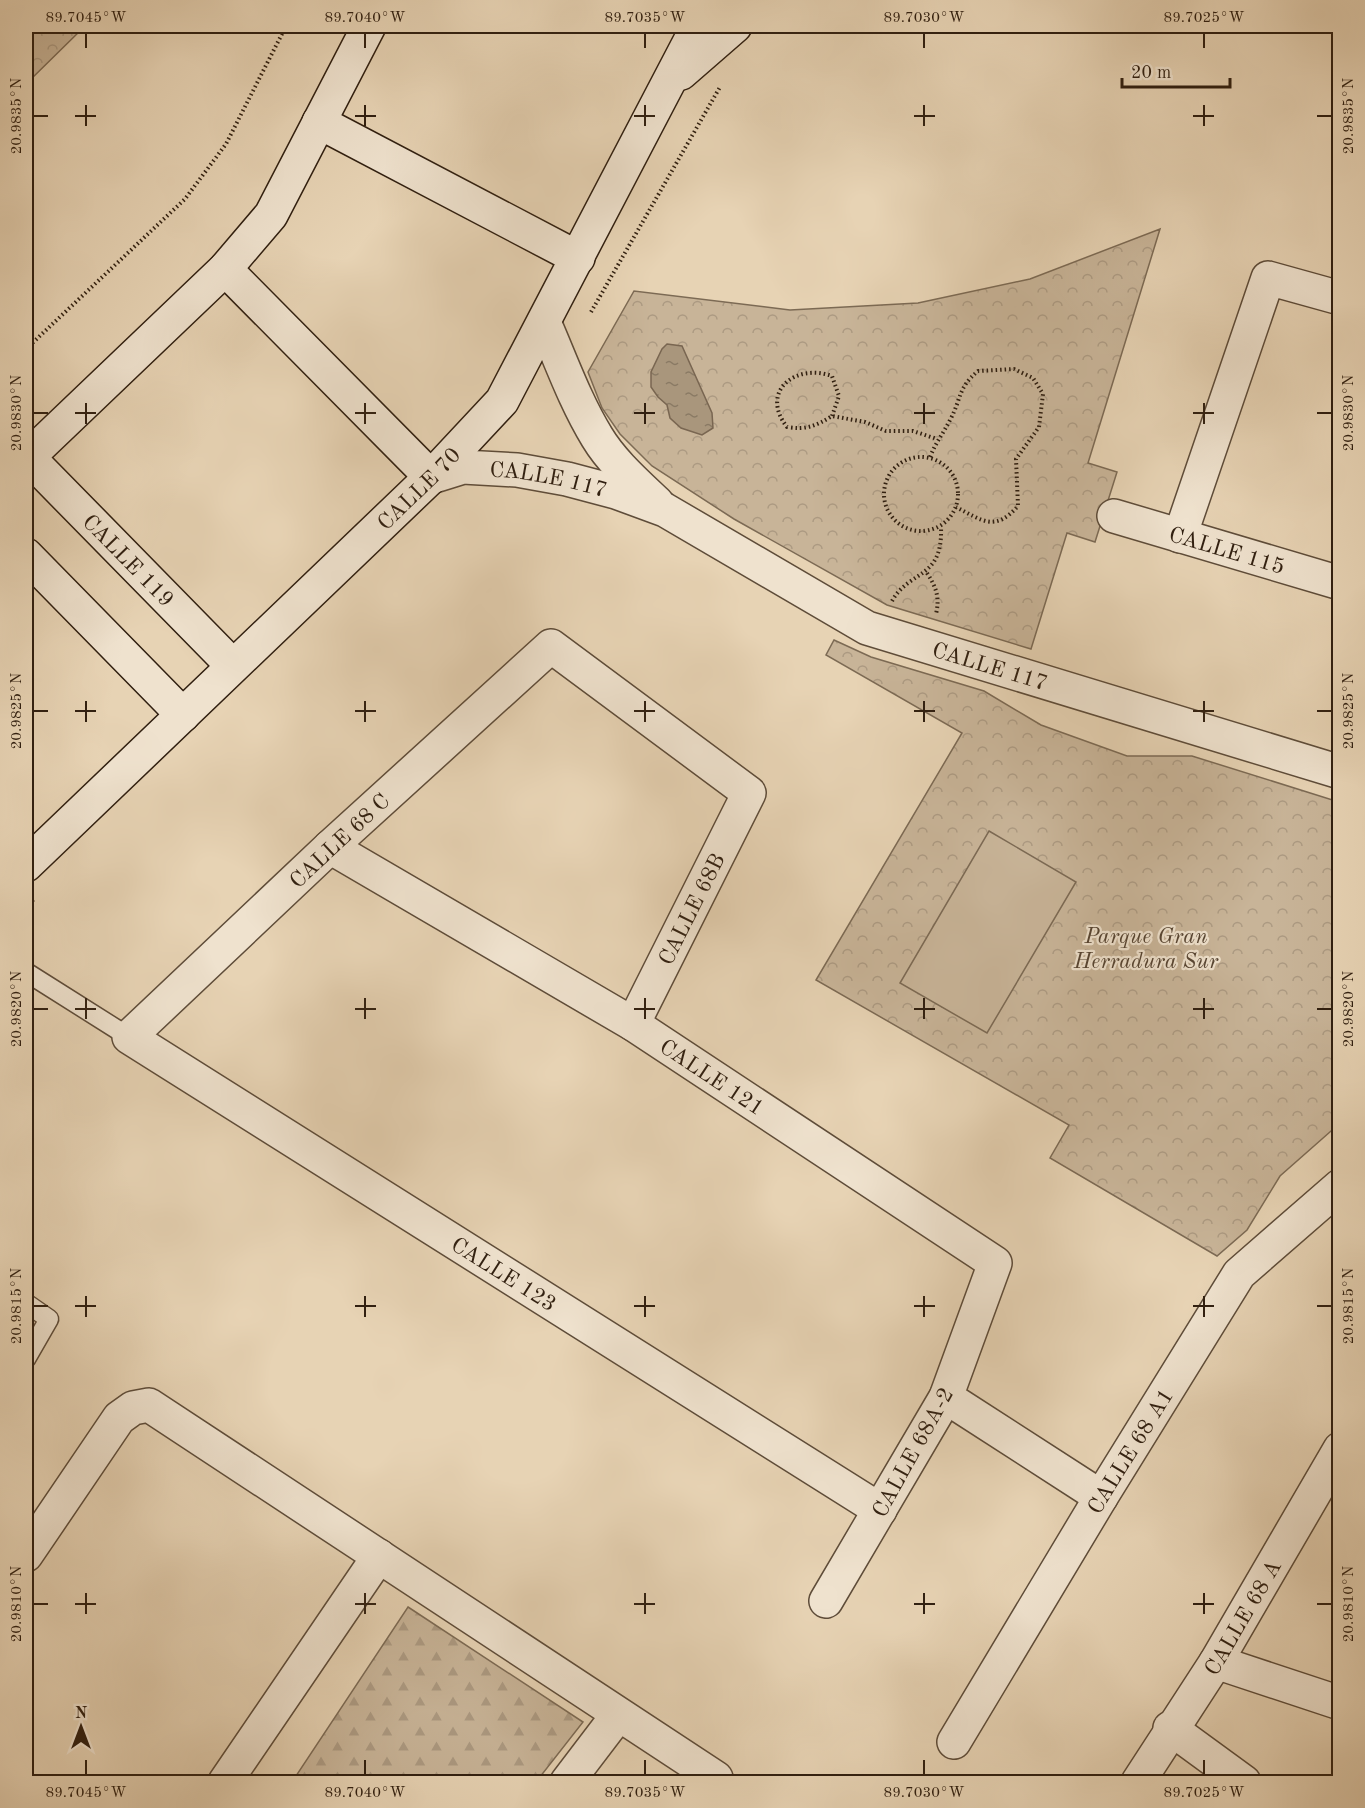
<svg xmlns="http://www.w3.org/2000/svg" width="1365" height="1808" viewBox="0 0 1365 1808" font-family="'Old Standard TT',serif">
<style>
.forest{fill:url(#forest-firs);stroke:#7c6a54;stroke-width:1.5}
.park{fill:url(#park-crowns);stroke:#7c6a54;stroke-width:1.5}
.pitch{fill:#c8b498;stroke:#7c6a54;stroke-width:1.5}
.water{fill:url(#water-ripples);stroke:#796651;stroke-width:1.5}
.lines{fill:none;stroke-linecap:round;stroke-linejoin:round}
.lane-casing{stroke:#5e4c39;stroke-width:21}
.street-casing{stroke:#5e4c39;stroke-width:36}
.secondary-casing{stroke:#301f10;stroke-width:36}
.path{stroke:#301f10;stroke-width:4;stroke-dasharray:1.5 3;stroke-linecap:butt}
.lane{stroke:#efe2ce;stroke-width:18}
.street{stroke:#efe2ce;stroke-width:33}
.secondary{stroke:#efe2ce;stroke-width:33}
.ticks{fill:none;stroke:#301f10;stroke-width:2}
.labels{text-anchor:middle;stroke-width:4.5;stroke-linejoin:round;paint-order:stroke}
.street-label{font-size:22px;fill:#301f10;stroke:#efe2ce}
.park-label{font-size:22px;font-style:italic;fill:#564432;stroke:#efe2ce}
.neatline{fill:none;stroke:#301f10;stroke-width:2}
.ticks-label{font-size:15px;text-anchor:middle;fill:#301f10}
</style>
<defs>
<pattern id="forest-firs" width="22" height="20" patternUnits="userSpaceOnUse" patternTransform="scale(1.5)"><rect width="22" height="20" fill="#c8b498"/><path d="M5 1l3.5 6h-7zM16 11l3.5 6h-7z" fill="#ac9a82"/></pattern>
<pattern id="park-crowns" width="20" height="18" patternUnits="userSpaceOnUse" patternTransform="scale(1.5)"><rect width="20" height="18" fill="#c8b498"/><path d="M2 6a3 3 0 1 1 6 0M12 15a3 3 0 1 1 6 0" fill="none" stroke="#ac9a82"/></pattern>
<pattern id="water-ripples" width="26" height="14" patternUnits="userSpaceOnUse" patternTransform="scale(1.5)"><rect width="26" height="14" fill="#a9967c"/><path d="M2 4q2-2 4 0t4 0M15 11q2-2 4 0t4 0" fill="none" stroke="#8a7a64"/></pattern>
</defs>
<rect width="100%" height="100%" fill="#e7d3b4"/>
<filter id="stains"><feTurbulence type="fractalNoise" baseFrequency=".00333" numOctaves="4"/><feColorMatrix values="0 0 0 0 .2 0 0 0 0 .09 0 0 0 0 .02 0 0 0 .5 -.17"/></filter>
<radialGradient id="worn" r=".72"><stop offset=".6" stop-color="#630" stop-opacity="0"/><stop offset="1" stop-color="#630" stop-opacity=".3"/></radialGradient>
<path class="forest" d="M408,1607L583,1722L536,1782H292Z"/>
<g class="park">
<path d="M26,26H85L26,84Z"/>
<path d="M1160,229L1088,463L1117,472L1095,542L1067,533L1031,649L887,605L734,519L652,466L620,434L602,408L588,372L634,291L790,310L918,303L1030,279Z"/>
<path d="M834,640L871,657L984,691L1041,725L1127,756H1192L1339,802V1124L1280,1176L1247,1230L1217,1256L1050,1158L1069,1125L816,980L962,733L826,655Z"/>
</g>
<path class="pitch" d="M989,831L1076,882L987,1033L900,983Z"/>
<path class="water" d="M667,344L682,346L712,413L713,428L702,435L681,428L670,418L667,405L658,397L651,387V372L662,349Z"/>
<g class="lines">
<defs>
<g id="lane">
<path d="M26,972L129,1037"/>
<path d="M26,1303L49,1319L26,1359"/>
</g>
<g id="street">
<path d="M544,322C561,361 575,401 597,437C612,462 636,483 657,503"/>
<path id="s1" d="M431,477L463,467L517,470L567,479L616,492L665,510L867,628L1340,772"/>
<path id="s2" d="M1114,516L1340,583"/>
<path d="M1180,536L1268,278L1340,298"/>
<path id="s3" d="M330,847L633,1024L995,1263L946,1397L826,1601"/>
<path id="s4" d="M633,1024L749,793L551,646L330,847L129,1037L880,1510"/>
<path d="M946,1397L1101,1497"/>
<path d="M26,1555L119,1418L133,1408L149,1405L716,1778"/>
<path d="M1216,1662L1340,1703"/>
<path d="M1170,1728L1244,1782"/>
<path id="s5" d="M954,1742L1101,1497L1239,1274L1340,1186"/>
<path d="M225,1782L379,1556"/>
<path d="M567,1782L618,1715"/>
<path id="s6" d="M1138,1782L1216,1662L1340,1449"/>
</g>
<g id="secondary">
<path d="M681,73L735,26"/>
<path d="M319,122L578,258"/>
<path d="M225,269L431,477"/>
<path id="s7" d="M26,455L233,666"/>
<path d="M26,459L225,269L271,215L369,26"/>
<path d="M26,555L183,715"/>
<path id="s8" d="M26,865L431,477L502,401L698,26"/>
</g>
</defs>
<use href="#lane" class="lane-casing"/>
<use href="#street" class="street-casing"/>
<use href="#secondary" class="secondary-casing"/>
<g class="path">
<path d="M591,312L720,87"/>
<path d="M26,349L185,199L226,144L286,26"/>
<path d="M832,416L839,396L832,376C796,363 759,391 787,427C806,430 816,426 832,416L865,422L886,431H913L937,439"/>
<circle cx="921" cy="494" r="37"/>
<path d="M930,457C936,442 943,434 950,420C962,398 957,389 978,371L1014,369L1033,378L1043,394L1039,427L1016,459L1018,506C995,532 983,521 956,507"/>
<path d="M927,573C936,587 940,597 936,614"/>
<path d="M892,601C910,569 943,580 941,527"/>
<path d="M26,907L34,899"/>
</g>
<use href="#lane" class="lane"/>
<use href="#street" class="street"/>
<use href="#secondary" class="secondary"/>
</g>
<path class="ticks" d="M86,33V48M365,33V48M645,33V48M924,33V48M1204,33V48M86,105V126M365,105V126M645,105V126M924,105V126M1204,105V126M33,116H48M75,116H96M355,116H376M634,116H655M914,116H935M1193,116H1214M1317,116H1332M86,403V424M365,403V424M645,403V424M924,403V424M1204,403V424M33,413H48M75,413H96M355,413H376M634,413H655M914,413H935M1193,413H1214M1317,413H1332M86,701V722M365,701V722M645,701V722M924,701V722M1204,701V722M33,711H48M75,711H96M355,711H376M634,711H655M914,711H935M1193,711H1214M1317,711H1332M86,998V1019M365,998V1019M645,998V1019M924,998V1019M1204,998V1019M33,1009H48M75,1009H96M355,1009H376M634,1009H655M914,1009H935M1193,1009H1214M1317,1009H1332M86,1296V1317M365,1296V1317M645,1296V1317M924,1296V1317M1204,1296V1317M33,1306H48M75,1306H96M355,1306H376M634,1306H655M914,1306H935M1193,1306H1214M1317,1306H1332M86,1593V1614M365,1593V1614M645,1593V1614M924,1593V1614M1204,1593V1614M33,1604H48M75,1604H96M355,1604H376M634,1604H655M914,1604H935M1193,1604H1214M1317,1604H1332M86,1760V1775M365,1760V1775M645,1760V1775M924,1760V1775M1204,1760V1775"/>
<g class="labels">
<g class="street-label">
<text dy="8" stroke="none"><textPath href="#s1" startOffset="120">CALLE 117</textPath></text>
<text dy="8" stroke="none"><textPath href="#s8" startOffset="544">CALLE 70</textPath></text>
<text dy="8" stroke="none"><textPath href="#s2" startOffset="118">CALLE 115</textPath></text>
<text dy="8" stroke="none"><textPath href="#s7" startOffset="147">CALLE 119</textPath></text>
<text dy="8" stroke="none"><textPath href="#s1" startOffset="604">CALLE 117</textPath></text>
<text transform="translate(339 840) rotate(-43)" y="8">CALLE 68 C</text>
<text dy="8" stroke="none"><textPath href="#s4" startOffset="129">CALLE 68B</textPath></text>
<text dy="8" stroke="none"><textPath href="#s3" startOffset="446">CALLE 121</textPath></text>
<text dy="8" stroke="none"><textPath href="#s4" startOffset="1524">CALLE 123</textPath></text>
<text dy="8" stroke="none"><textPath href="#s5" startOffset="340">CALLE 68 A1</textPath></text>
<text transform="translate(912 1452) rotate(-61)" y="8">CALLE 68A-2</text>
<text dy="8" stroke="none"><textPath href="#s6" startOffset="195">CALLE 68 A</textPath></text>
</g>
<g class="park-label">
<text x="1146" y="943">Parque Gran<tspan x="1146" dy="25">Herradura Sur</tspan></text>
</g>
</g>
<rect width="1365" height="1808" fill="none" stroke="#e7d3b4" stroke-width="66"/>
<g transform="translate(81 1727)" stroke="#efe2ce" stroke-width="4.5" paint-order="stroke">
<path d="M0-4.5L10 22L0 15L-10 22Z" fill="#301f10"/>
<text y="-9" font-size="16" font-weight="bold" text-anchor="middle" fill="#301f10">N</text>
</g>
<path d="M1122 78v9h108v-9" fill="none" stroke="#301f10" stroke-width="3"/>
<text x="1131" y="78" font-size="18" fill="#301f10" stroke="#efe2ce" stroke-width="4.5" paint-order="stroke">20 m</text>
<rect x="33" y="33" width="1299" height="1742" class="neatline"/>
<g class="ticks-label">
<text x="86" y="22">89.7045°W</text>
<text x="365" y="22">89.7040°W</text>
<text x="645" y="22">89.7035°W</text>
<text x="924" y="22">89.7030°W</text>
<text x="1204" y="22">89.7025°W</text>
<text transform="translate(16 116) rotate(-90)" y="5">20.9835°N</text>
<text transform="translate(1348 116) rotate(-90)" y="5">20.9835°N</text>
<text transform="translate(16 413) rotate(-90)" y="5">20.9830°N</text>
<text transform="translate(1348 413) rotate(-90)" y="5">20.9830°N</text>
<text transform="translate(16 711) rotate(-90)" y="5">20.9825°N</text>
<text transform="translate(1348 711) rotate(-90)" y="5">20.9825°N</text>
<text transform="translate(16 1009) rotate(-90)" y="5">20.9820°N</text>
<text transform="translate(1348 1009) rotate(-90)" y="5">20.9820°N</text>
<text transform="translate(16 1306) rotate(-90)" y="5">20.9815°N</text>
<text transform="translate(1348 1306) rotate(-90)" y="5">20.9815°N</text>
<text transform="translate(16 1604) rotate(-90)" y="5">20.9810°N</text>
<text transform="translate(1348 1604) rotate(-90)" y="5">20.9810°N</text>
<text x="86" y="1797">89.7045°W</text>
<text x="365" y="1797">89.7040°W</text>
<text x="645" y="1797">89.7035°W</text>
<text x="924" y="1797">89.7030°W</text>
<text x="1204" y="1797">89.7025°W</text>
</g>
<rect width="100%" height="100%" filter="url(#stains)"/>
<rect width="100%" height="100%" fill="url(#worn)"/>
</svg>
